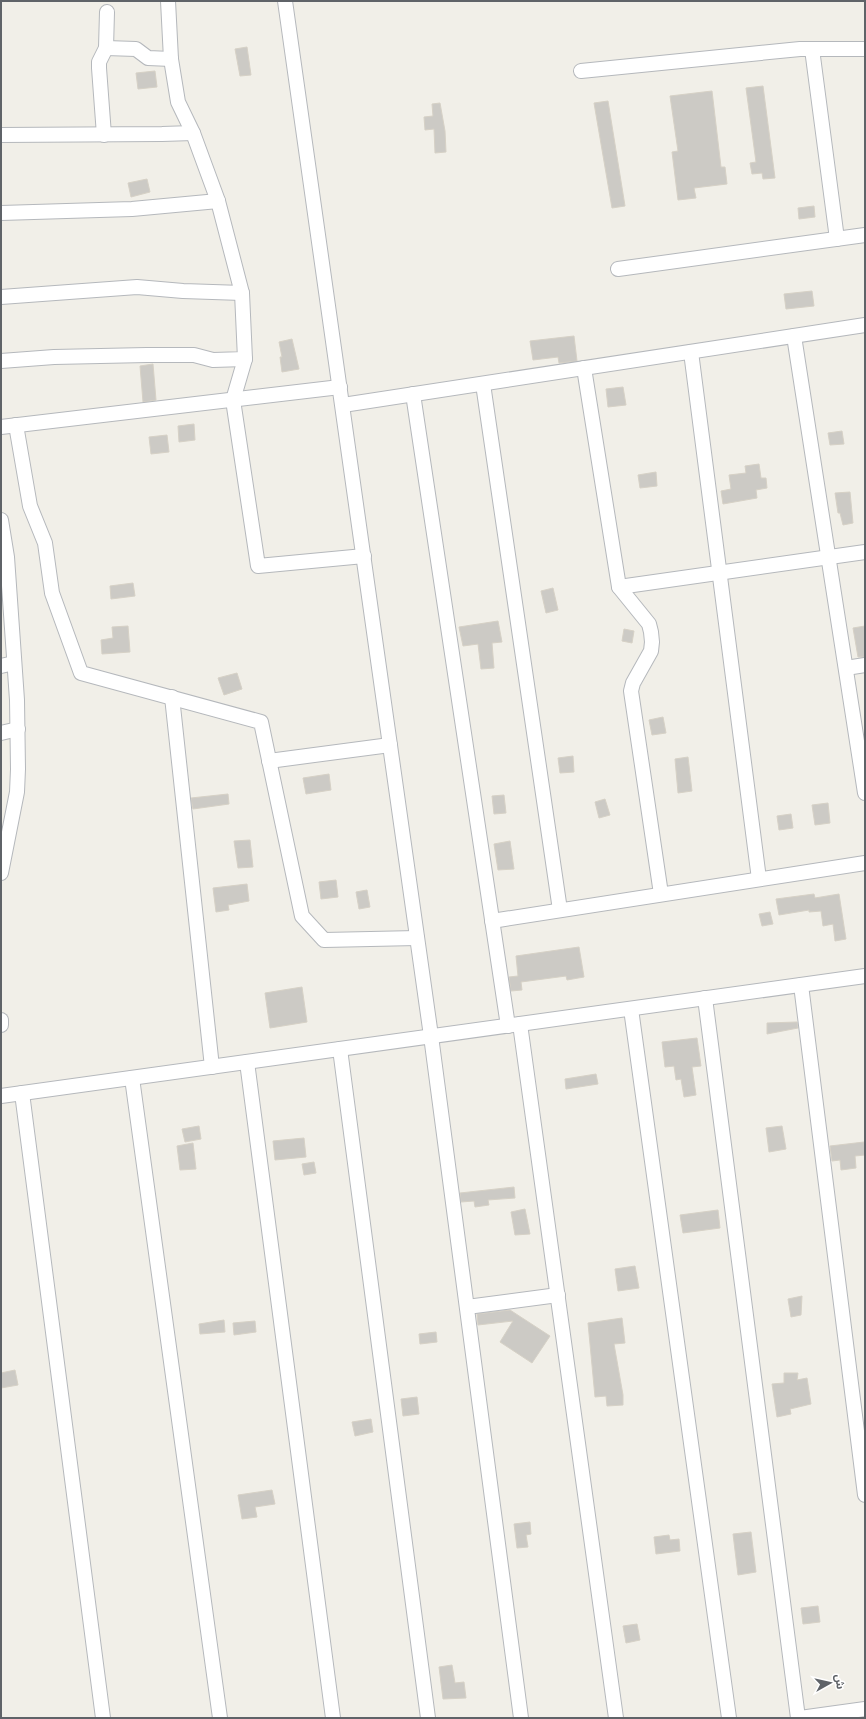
<svg xmlns="http://www.w3.org/2000/svg" width="866" height="1719" viewBox="0 0 866 1719" font-family="'Fira Sans Condensed','Noto Sans Arabic',sans-serif">
<style>
.building{fill:#cccac5;stroke:#d6d1c6}
.lines{fill:none;stroke-linecap:round;stroke-linejoin:round}
.minor-casing{stroke:#b5b8bc;stroke-width:16}
.minor{stroke:#fff;stroke-width:14}
</style>
<rect width="100%" height="100%" fill="#f1efe8"/>
<g class="building">
<path d="M247,47L251,75L240,76L235,49Z"/>
<path d="M155,71L157,87L138,89L136,73Z"/>
<path d="M763,86L775,178L763,179L762,173L752,174L750,163L756,162L746,88Z"/>
<path d="M712,91L721,167H725L727,184L694,188L696,198L678,200L672,152L678,151L670,96Z"/>
<path d="M608,101L625,206L612,208L594,103Z"/>
<path d="M440,103L445,131L446,152L435,153L434,129L425,130L424,117L433,116L432,104Z"/>
<path d="M147,179L150,192L131,197L128,183Z"/>
<path d="M814,206L815,217L799,219L798,208Z"/>
<path d="M812,291L814,306L786,309L784,294Z"/>
<path d="M574,336L577,361L559,363L558,357L533,360L530,341Z"/>
<path d="M292,339L299,369L282,372L280,357H282L279,342Z"/>
<path d="M153,364L156,400L143,402L140,366Z"/>
<path d="M623,387L626,405L608,407L606,389Z"/>
<path d="M194,424L195,440L179,442L178,426Z"/>
<path d="M842,431L844,444L830,445L828,433Z"/>
<path d="M167,435L169,452L151,454L149,437Z"/>
<path d="M759,464L761,478H766L767,488L756,490L757,498L723,504L721,491L731,489L729,475L746,473L745,466Z"/>
<path d="M656,472L657,486L640,488L638,475Z"/>
<path d="M850,492L853,523L843,525L840,513H838L835,493Z"/>
<path d="M133,583L135,596L111,599L110,586Z"/>
<path d="M553,588L558,610L546,613L541,591Z"/>
<path d="M498,621L502,642L492,643L494,668L481,669L478,644L463,646L459,627Z"/>
<path d="M128,626L130,652L102,654L101,640L113,638L112,627Z"/>
<path d="M865,626V657H858L853,628Z"/>
<path d="M624,629L634,631L632,643L622,641Z"/>
<path d="M237,673L242,689L224,695L218,678Z"/>
<path d="M663,717L666,733L652,735L649,720Z"/>
<path d="M573,756L574,772L560,773L558,758Z"/>
<path d="M688,757L692,791L678,793L675,759Z"/>
<path d="M329,774L331,790L306,794L303,778Z"/>
<path d="M228,794L229,804L193,809L191,798Z"/>
<path d="M504,795L506,813L494,814L492,796Z"/>
<path d="M605,799L610,815L599,818L595,802Z"/>
<path d="M828,803L830,823L815,825L812,805Z"/>
<path d="M791,814L793,828L779,830L777,816Z"/>
<path d="M250,840L253,867L238,868L234,841Z"/>
<path d="M510,841L514,869L498,870L494,844Z"/>
<path d="M336,880L338,897L321,899L319,882Z"/>
<path d="M247,884L249,901L228,905L229,910L216,912L213,888Z"/>
<path d="M367,890L370,907L359,909L356,892Z"/>
<path d="M814,894L815,898L839,894L846,939L835,941L833,924L823,926L821,911L809,912V910L779,915L776,899Z"/>
<path d="M770,912L773,924L762,926L759,914Z"/>
<path d="M579,947L584,977L567,980L566,976L521,982L522,990L511,991L509,977L518,976L516,956Z"/>
<path d="M302,987L307,1022L270,1028L265,993Z"/>
<path d="M797,1022L798,1028L767,1034V1023Z"/>
<path d="M697,1038L701,1066L692,1067L696,1095L684,1097L681,1079L676,1080L674,1066L665,1067L662,1042Z"/>
<path d="M596,1074L598,1084L566,1089L565,1079Z"/>
<path d="M199,1126L201,1139L185,1142L182,1129Z"/>
<path d="M782,1126L786,1149L769,1152L766,1128Z"/>
<path d="M304,1138L306,1157L275,1160L273,1141Z"/>
<path d="M864,1142L865,1155L855,1156L856,1168L841,1170L840,1160L832,1161L830,1146Z"/>
<path d="M193,1143L196,1169L180,1170L177,1146Z"/>
<path d="M314,1162L316,1173L304,1175L302,1164Z"/>
<path d="M514,1187L515,1198L488,1200L489,1205L475,1207L474,1201L461,1202L460,1193Z"/>
<path d="M525,1209L530,1234L515,1235L511,1212Z"/>
<path d="M718,1210L720,1228L683,1233L680,1215Z"/>
<path d="M635,1266L639,1288L618,1291L615,1269Z"/>
<path d="M802,1296L801,1315L791,1317L788,1299Z"/>
<path d="M510,1310L550,1336L532,1363L500,1342L513,1321L478,1325L477,1314Z"/>
<path d="M622,1318L625,1343L614,1344L623,1395V1405L607,1406L606,1396L595,1397L588,1323Z"/>
<path d="M224,1320L225,1332L200,1334L199,1324Z"/>
<path d="M255,1321L256,1332L234,1335L233,1323Z"/>
<path d="M436,1332L437,1342L420,1344L419,1334Z"/>
<path d="M15,1370L18,1385L1,1388V1373Z"/>
<path d="M784,1373H798L797,1380L807,1378L811,1404L790,1409L791,1414L777,1417L772,1384L784,1383Z"/>
<path d="M417,1397L419,1414L403,1416L401,1399Z"/>
<path d="M371,1419L373,1432L355,1436L352,1422Z"/>
<path d="M272,1490L275,1504L255,1507L257,1517L242,1519L238,1495Z"/>
<path d="M530,1522L531,1534L526,1535L528,1547L517,1548L514,1524Z"/>
<path d="M751,1532L756,1572L738,1575L733,1534Z"/>
<path d="M669,1535L670,1540L679,1539L680,1551L656,1554L654,1537Z"/>
<path d="M818,1606L820,1622L803,1624L801,1608Z"/>
<path d="M637,1624L640,1640L626,1643L623,1626Z"/>
<path d="M452,1665L455,1683L464,1682L466,1698L443,1699L439,1667Z"/>
</g>
<g class="lines">
<defs>
<g id="minor">
<path d="M285,1L431,1036L521,1718"/>
<path d="M106,48L136,49L148,58L171,59"/>
<path d="M812,49L837,239"/>
<path d="M581,71L800,49H865"/>
<path d="M1,135L162,134L193,133"/>
<path d="M104,135L99,68V62L106,48L107,12"/>
<path d="M1,213L132,209L218,201"/>
<path d="M618,269L865,235"/>
<path d="M1,297L137,287L183,291L242,293L218,201L193,133L178,102L171,59L168,1"/>
<path d="M794,336L865,793"/>
<path d="M691,352L759,879"/>
<path d="M245,359L233,400L258,566L364,556"/>
<path d="M1,361L54,357L147,355H194L213,360L245,359L242,293"/>
<path d="M584,368L619,587L649,624L651,632L652,642L651,651L633,683L631,691L661,894"/>
<path d="M483,384L560,910"/>
<path d="M413,394L508,1026"/>
<path d="M343,405L865,325"/>
<path d="M16,425L30,506L45,543L52,593L81,673L261,722L302,916L324,940L417,938"/>
<path d="M1,427L340,387"/>
<path d="M1,520L7,557L17,700L18,769L17,792L1,873"/>
<path d="M619,587L865,552"/>
<path d="M1,666L14,663"/>
<path d="M846,668L865,665"/>
<path d="M172,697L212,1067"/>
<path d="M1,733L18,729"/>
<path d="M269,761L390,745"/>
<path d="M492,921L865,863"/>
<path d="M801,985L865,1495"/>
<path d="M705,998L798,1718"/>
<path d="M631,1009L729,1718"/>
<path d="M1,1020V1025"/>
<path d="M520,1024L616,1718"/>
<path d="M340,1049L428,1718"/>
<path d="M247,1062L333,1718"/>
<path d="M132,1078L220,1718"/>
<path d="M22,1093L103,1718"/>
<path d="M1,1096L865,976"/>
<path d="M467,1307L558,1295"/>
<path d="M800,1718L865,1709"/>
</g>
</defs>
<use href="#minor" class="minor-casing"/>
<use href="#minor" class="minor"/>
</g>
<rect width="866" height="1719" fill="none" stroke="#5f6368" stroke-width="4"/>
<g transform="translate(830 1683) rotate(82)" stroke="#ffffff" stroke-width="3" paint-order="stroke">
<path d="M0-3L7 15L0 10L-7 15Z" fill="#5f6368"/>
<text y="-6" font-size="11" font-weight="bold" text-anchor="middle" fill="#5f6368">ش</text>
</g>
</svg>
